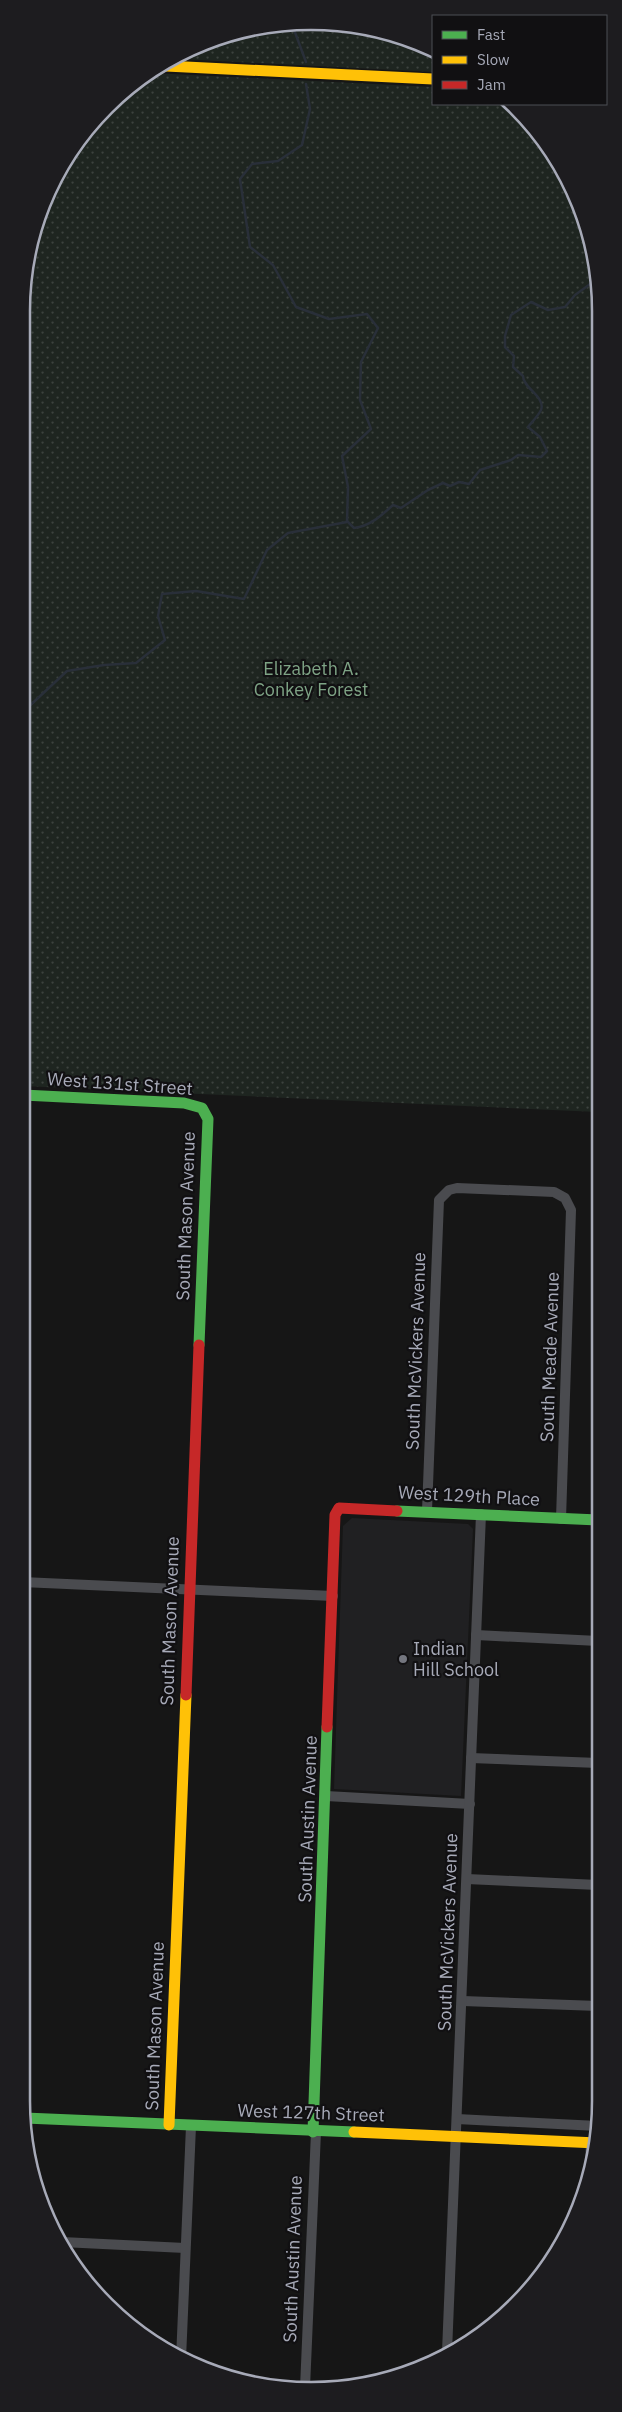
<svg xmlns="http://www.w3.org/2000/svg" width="622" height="2412" viewBox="0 0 622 2412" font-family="'IBM Plex Sans',sans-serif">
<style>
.built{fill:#202022}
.park{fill:url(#park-dots)}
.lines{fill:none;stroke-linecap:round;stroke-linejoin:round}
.stream{stroke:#292f39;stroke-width:2.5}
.street{stroke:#4a4b4f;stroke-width:10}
.fast{stroke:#4caf50;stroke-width:11}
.slow{stroke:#ffc107;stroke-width:11}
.jam{stroke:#c62828;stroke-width:11}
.poi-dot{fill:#74767f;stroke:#111012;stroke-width:2}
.labels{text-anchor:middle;stroke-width:4.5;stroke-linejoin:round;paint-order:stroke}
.park-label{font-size:18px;fill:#7ea385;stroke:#111012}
.street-label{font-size:18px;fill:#a7aab8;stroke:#111012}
.poi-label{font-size:18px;fill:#a7aab8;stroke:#111012;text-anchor:start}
.rim{fill:none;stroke:#a7aab8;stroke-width:2.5}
</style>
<defs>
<pattern id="park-dots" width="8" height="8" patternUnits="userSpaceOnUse" patternTransform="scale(1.25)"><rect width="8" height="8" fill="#1e2520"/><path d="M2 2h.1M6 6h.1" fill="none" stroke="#3c423e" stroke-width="1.8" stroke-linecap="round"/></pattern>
</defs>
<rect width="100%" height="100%" fill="#161616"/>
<path class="built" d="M352,1518L468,1524L473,1529L461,1796L334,1789L343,1526Z"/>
<g class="park">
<path d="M349,24L433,49V72L180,59L236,31Z"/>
<path d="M151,73L433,87V104H513L571,183L598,273V1112L23,1086L24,273L60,166L135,81Z"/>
</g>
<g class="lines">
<g class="stream">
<path d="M293,27L306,62"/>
<path d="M347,521L354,528C370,526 381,516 393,505L401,508L428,490L443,483L450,486L459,482L469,484L480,470L511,460L518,455L541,457L547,451L540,437L528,427C532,422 538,416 541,410C546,397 523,388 523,376L513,367L514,356L505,347V336L511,315L531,302L548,310L565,307L575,295L593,282L598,283"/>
<path d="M23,712L67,671L104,665L136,663L165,640L158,616L162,594L196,591L244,599L267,550L288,533L347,522L348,487L342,456L371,429L360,400L361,362L378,328L367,314L329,319L296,307L273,265L250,247L240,179L252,164L278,161L302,145L310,109L306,84"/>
</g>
<g class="street">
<path d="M427,1511L439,1200L449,1190L457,1188L554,1192L565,1198L571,1210L561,1519"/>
<path d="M22,1582L333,1596"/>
<path d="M476,1635L598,1641"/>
<path d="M471,1758L598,1763"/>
<path d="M326,1796L470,1804"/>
<path d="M467,1879L598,1885"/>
<path d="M463,2001L598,2006"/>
<path d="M457,2119L598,2126"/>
<path d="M590,2163L591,2143"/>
<path d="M62,2242L185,2248"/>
<path d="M447,2352L481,1514"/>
<path d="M181,2359L191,2126"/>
<path d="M305,2388L316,2132"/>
</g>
<g class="fast">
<path d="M23,1095L184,1103L202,1108L208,1119L199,1345"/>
<path d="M397,1511L598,1520"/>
<path d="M25,2118L354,2132"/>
<path d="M313,2132L327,1727"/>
</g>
<g class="slow">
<path d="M166,66L433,79"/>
<path d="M169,2125L186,1695"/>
<path d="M354,2132L597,2143"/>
</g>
<g class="jam">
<path d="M186,1695L199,1345"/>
<path d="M327,1727L335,1515L339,1508L397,1511"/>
</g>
</g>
<circle class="poi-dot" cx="403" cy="1659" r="5"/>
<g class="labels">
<g class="park-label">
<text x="311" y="675">Elizabeth A.<tspan x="311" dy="21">Conkey Forest</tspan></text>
</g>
<g class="street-label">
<text transform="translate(120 1084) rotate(4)" y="6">West 131st Street</text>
<text transform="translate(186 1216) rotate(-88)" y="6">South Mason Avenue</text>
<text transform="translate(416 1351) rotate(-88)" y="6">South McVickers Avenue</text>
<text transform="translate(550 1357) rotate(-88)" y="6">South Meade Avenue</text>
<text transform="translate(469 1496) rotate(3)" y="6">West 129th Place</text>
<text transform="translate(170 1621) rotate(-88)" y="6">South Mason Avenue</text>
<text transform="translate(308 1819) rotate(-88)" y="6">South Austin Avenue</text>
<text transform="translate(448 1932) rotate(-88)" y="6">South McVickers Avenue</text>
<text transform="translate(155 2026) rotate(-88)" y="6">South Mason Avenue</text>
<text transform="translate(311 2113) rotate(2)" y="6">West 127th Street</text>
<text transform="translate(293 2259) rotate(-88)" y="6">South Austin Avenue</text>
</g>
<g class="poi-label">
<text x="413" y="1655">Indian<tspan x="413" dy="21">Hill School</tspan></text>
</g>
</g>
<path d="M0 0H622V2412H0ZM311 30H311A281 281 0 0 1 592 311V2101A281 281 0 0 1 311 2382H311A281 281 0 0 1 30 2101V311A281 281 0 0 1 311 30Z" fill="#1d1c1f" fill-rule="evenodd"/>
<path class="rim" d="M311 30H311A281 281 0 0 1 592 311V2101A281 281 0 0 1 311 2382H311A281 281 0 0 1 30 2101V311A281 281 0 0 1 311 30Z"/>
<rect x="432" y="15" width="175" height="90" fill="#111012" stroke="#4d4e54"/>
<rect x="442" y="31" width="25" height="8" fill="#4caf50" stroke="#4d4e54"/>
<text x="477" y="40" font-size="15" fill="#a7aab8">Fast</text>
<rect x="442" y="56" width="25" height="8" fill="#ffc107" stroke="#4d4e54"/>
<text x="477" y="65" font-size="15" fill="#a7aab8">Slow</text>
<rect x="442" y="81" width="25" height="8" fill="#c62828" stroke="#4d4e54"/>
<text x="477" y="90" font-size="15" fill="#a7aab8">Jam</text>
</svg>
